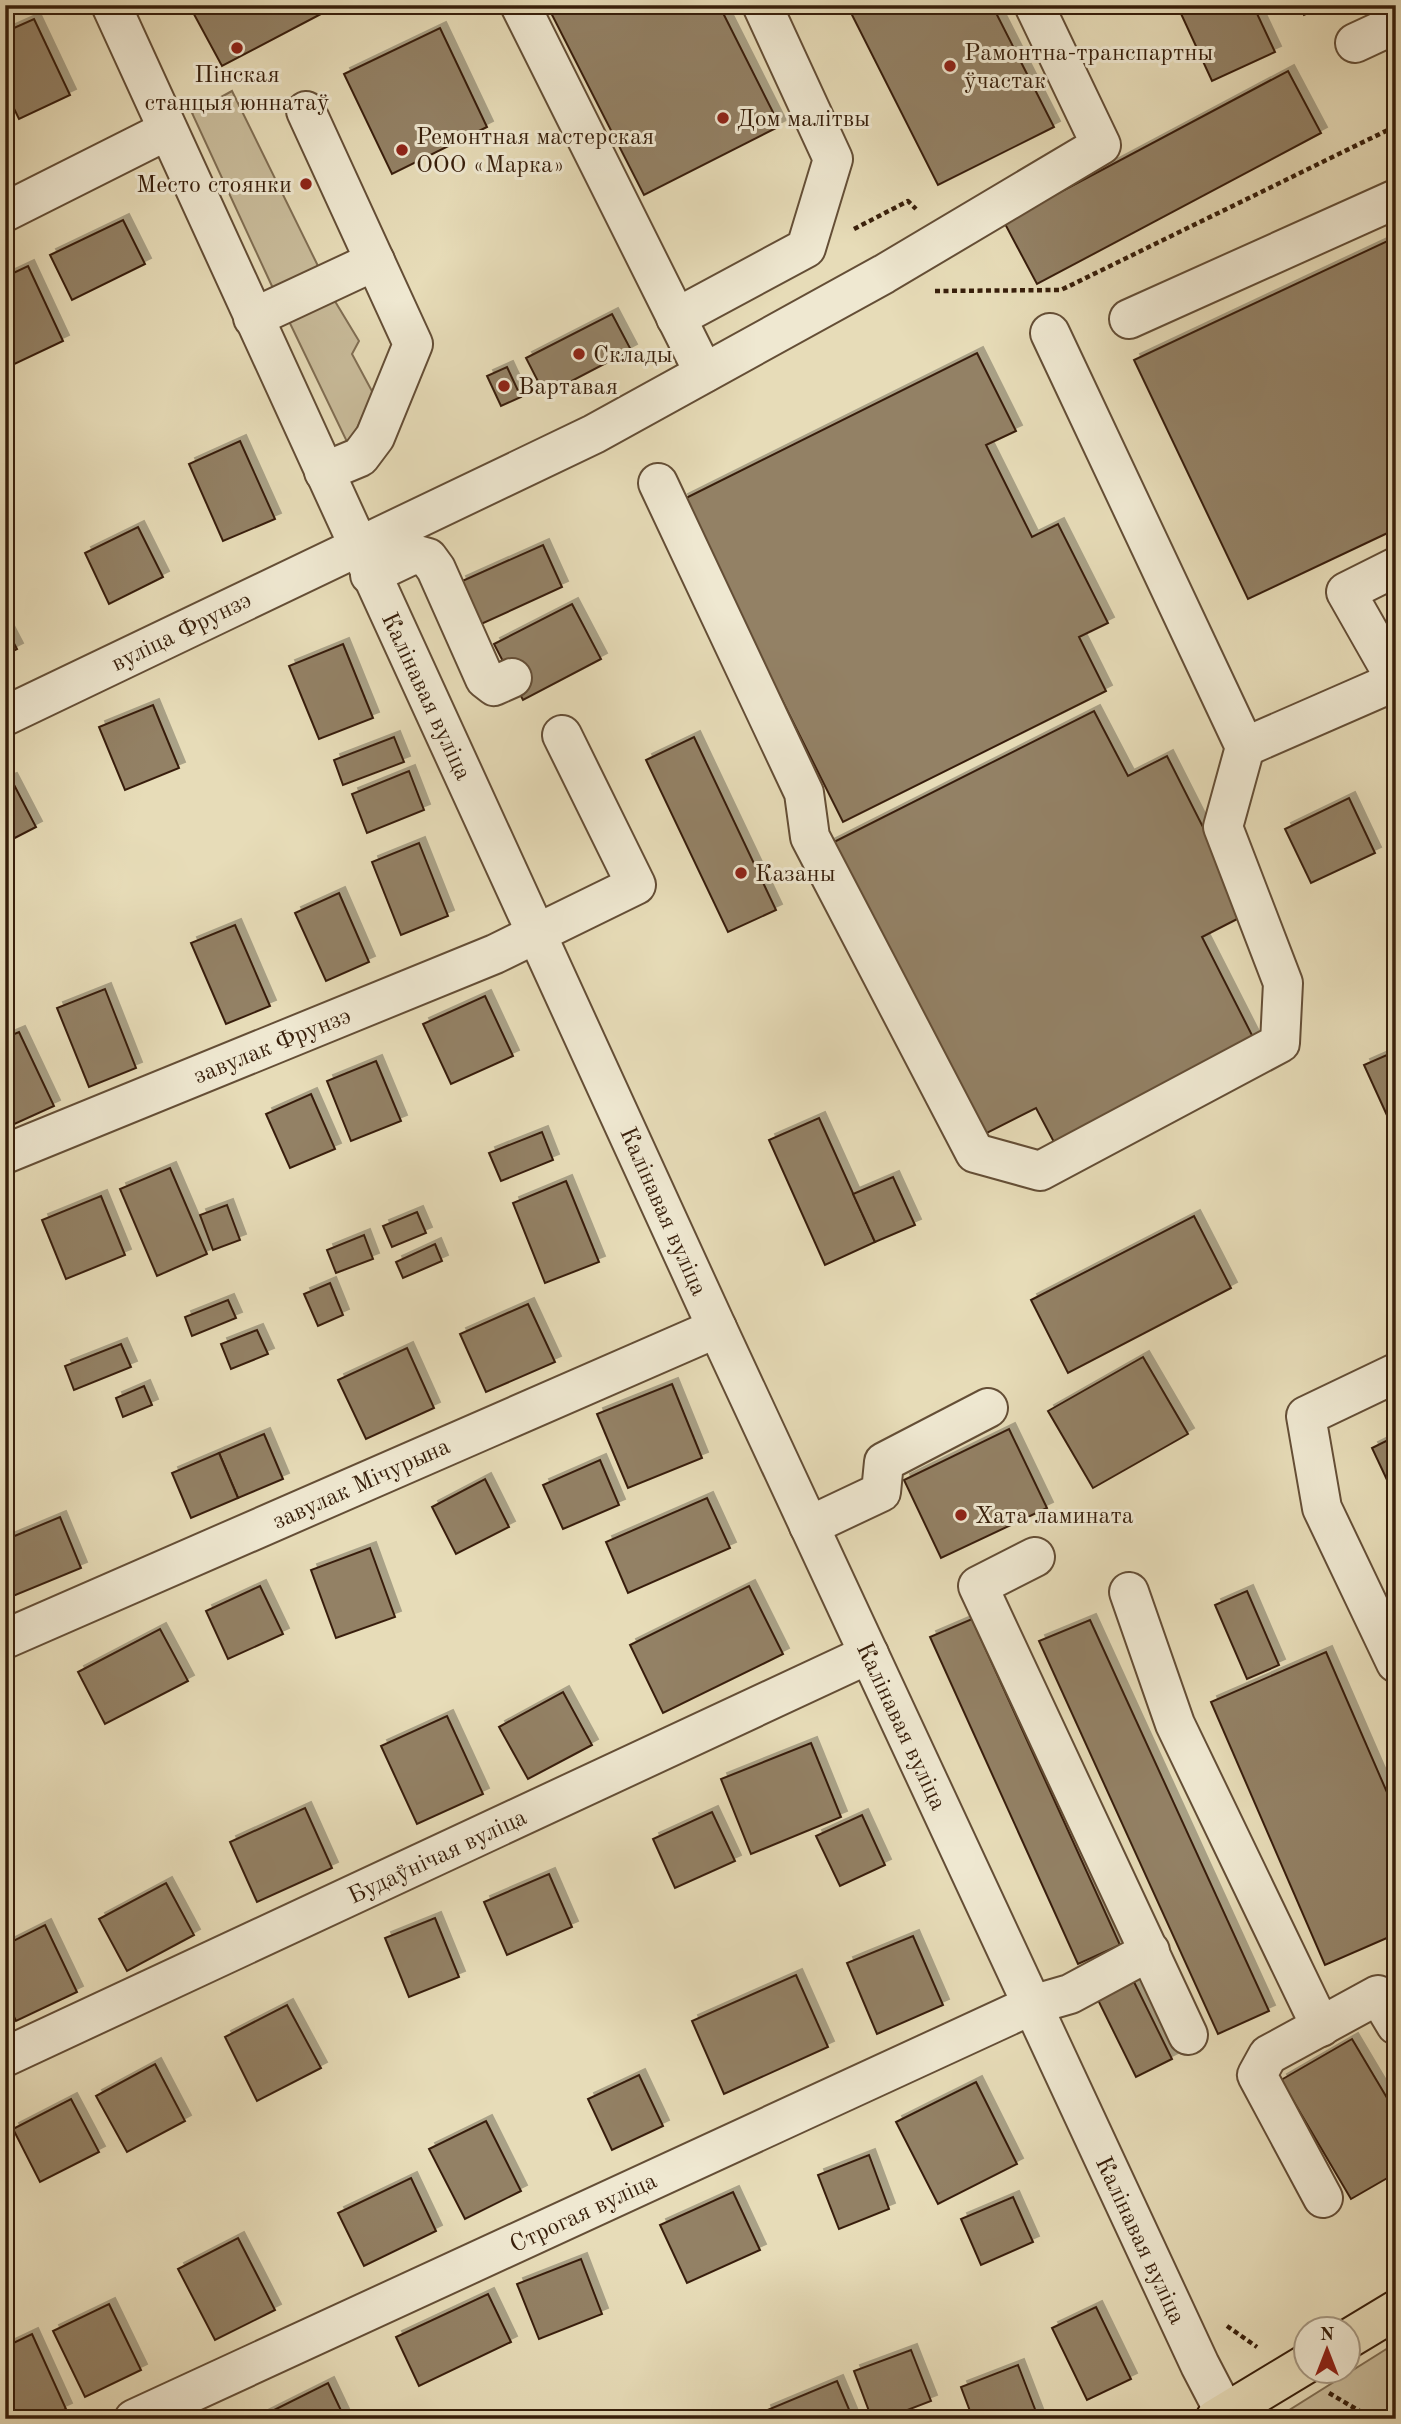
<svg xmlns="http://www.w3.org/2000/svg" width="1401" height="2424" viewBox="0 0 1401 2424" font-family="'Old Standard TT',serif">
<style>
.green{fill:#c9bc9b;stroke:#806e53;stroke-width:2}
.building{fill:#938165;stroke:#381f0b;stroke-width:2;filter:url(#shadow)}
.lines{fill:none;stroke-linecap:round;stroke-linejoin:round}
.minor-casing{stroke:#644e36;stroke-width:42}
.major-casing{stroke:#381f0b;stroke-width:42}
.path{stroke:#381f0b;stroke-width:4.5;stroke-dasharray:5 3.5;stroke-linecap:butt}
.minor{stroke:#efe8d1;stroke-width:38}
.major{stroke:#e7dcb8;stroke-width:38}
.poi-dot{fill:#8f2418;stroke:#efe8d1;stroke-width:2.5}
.labels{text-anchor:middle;stroke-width:6;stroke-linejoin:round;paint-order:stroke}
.poi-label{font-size:24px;fill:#381f0b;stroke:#efe8d1;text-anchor:start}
.street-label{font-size:24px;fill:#381f0b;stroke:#efe8d1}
</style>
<defs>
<filter id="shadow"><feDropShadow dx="6" dy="-6" stdDeviation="0" flood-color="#0004"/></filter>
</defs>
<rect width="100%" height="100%" fill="#e7dcb8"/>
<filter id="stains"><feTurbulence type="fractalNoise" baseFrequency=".00286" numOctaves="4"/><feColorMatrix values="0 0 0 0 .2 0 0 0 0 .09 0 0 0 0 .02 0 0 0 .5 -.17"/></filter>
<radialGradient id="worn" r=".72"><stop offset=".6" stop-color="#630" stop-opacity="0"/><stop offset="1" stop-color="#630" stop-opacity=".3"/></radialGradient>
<g class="green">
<path d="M232,91L319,268L277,297L192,113Z"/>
<path d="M333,298L359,341L352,354L373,393L349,446L286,315Z"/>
<path d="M1396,2343V2419H1275Z"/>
</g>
<g class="building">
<path d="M189,5H338L222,66Z"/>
<path d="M547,5H719L780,126L644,195Z"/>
<path d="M847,5H992L1054,127L938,185Z"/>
<path d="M1177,5H1253L1275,52L1212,81Z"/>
<path d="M1300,5H1325L1304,15Z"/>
<path d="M34,19L70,95L19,119L5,90V32Z"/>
<path d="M440,28L487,127L392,174L344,74Z"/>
<path d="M1288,71L1321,133L1037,284L1004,222Z"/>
<path d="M123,220L145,264L72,300L50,255Z"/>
<path d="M1396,237V529L1248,599L1134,360Z"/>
<path d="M28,266L63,341L6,368L5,277Z"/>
<path d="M612,314L631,350L545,395L526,358Z"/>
<path d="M977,353L1016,431L986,445L1032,537L1058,524L1108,623L1079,637L1106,691L843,822L682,500Z"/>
<path d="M507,367L521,397L501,406L487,376Z"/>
<path d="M240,441L275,519L223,541L189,464Z"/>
<path d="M138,527L163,577L109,604L85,553Z"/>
<path d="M543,545L562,587L479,625L460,582Z"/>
<path d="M572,604L601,659L523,700L494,644Z"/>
<path d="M5,626L17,649L5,655Z"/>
<path d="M343,644L373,718L319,739L289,666Z"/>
<path d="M153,705L179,768L125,790L99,727Z"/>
<path d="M1094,711L1128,776L1167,756L1247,914L1202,937L1256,1043L1055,1144L1036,1108L975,1139L826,846Z"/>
<path d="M394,737L404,762L343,785L334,760Z"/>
<path d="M694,737L776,910L728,932L646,760Z"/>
<path d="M409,771L424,810L367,833L352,794Z"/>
<path d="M11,779L36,827L5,843V781Z"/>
<path d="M1349,798L1375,853L1311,883L1285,829Z"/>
<path d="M419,843L448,916L401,935L372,862Z"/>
<path d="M339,893L369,962L326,981L295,913Z"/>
<path d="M235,925L270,1006L226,1024L191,943Z"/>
<path d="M105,989L136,1068L89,1087L57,1008Z"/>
<path d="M485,996L513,1056L451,1084L423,1024Z"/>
<path d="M19,1032L54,1106L10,1126L5,1117V1038Z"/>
<path d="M1396,1051V1135L1364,1065Z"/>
<path d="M376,1061L401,1121L351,1141L327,1081Z"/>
<path d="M311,1094L335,1149L290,1168L266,1114Z"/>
<path d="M819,1118L875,1242L825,1265L769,1140Z"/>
<path d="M542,1132L553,1160L501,1181L489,1153Z"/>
<path d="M170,1168L207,1254L157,1276L120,1189Z"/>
<path d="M893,1177L915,1225L875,1242L853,1194Z"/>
<path d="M566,1181L599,1262L545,1283L513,1203Z"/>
<path d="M101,1196L125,1255L66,1279L42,1220Z"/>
<path d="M227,1205L240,1240L213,1250L200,1215Z"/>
<path d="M417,1212L426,1233L392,1247L383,1226Z"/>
<path d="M1194,1216L1231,1288L1068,1373L1031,1300Z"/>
<path d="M364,1235L373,1259L336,1273L327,1250Z"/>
<path d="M435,1244L442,1261L403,1278L396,1262Z"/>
<path d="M330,1283L343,1315L318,1326L304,1294Z"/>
<path d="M228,1300L236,1318L192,1336L185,1317Z"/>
<path d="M528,1304L555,1362L486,1392L460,1334Z"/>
<path d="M257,1330L268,1354L231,1369L221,1344Z"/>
<path d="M121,1344L131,1367L74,1390L65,1366Z"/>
<path d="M407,1348L434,1408L366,1439L338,1380Z"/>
<path d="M1143,1357L1188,1434L1093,1488L1048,1411Z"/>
<path d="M672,1384L702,1458L628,1488L597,1414Z"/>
<path d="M144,1386L152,1405L123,1417L116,1398Z"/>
<path d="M1009,1429L1047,1508L941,1558L904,1480Z"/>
<path d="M264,1434L283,1479L238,1498L219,1453Z"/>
<path d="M1396,1436V1499L1372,1448Z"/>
<path d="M219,1453L238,1498L191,1518L172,1473Z"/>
<path d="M600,1460L619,1505L563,1529L543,1485Z"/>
<path d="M485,1479L509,1527L456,1554L432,1507Z"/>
<path d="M707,1498L730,1548L628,1593L606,1542Z"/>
<path d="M60,1517L81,1568L13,1596L5,1578V1540Z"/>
<path d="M370,1548L395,1617L336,1638L311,1570Z"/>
<path d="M260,1586L283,1634L228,1659L206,1611Z"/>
<path d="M749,1586L783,1654L663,1713L630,1645Z"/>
<path d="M1247,1591L1279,1665L1247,1679L1215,1605Z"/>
<path d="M972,1619L1120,1945L1078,1964L930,1637Z"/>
<path d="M1090,1620L1269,2011L1218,2034L1039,1641Z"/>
<path d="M160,1629L188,1681L105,1724L78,1672Z"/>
<path d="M1326,1652L1396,1813V1934L1325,1965L1211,1702Z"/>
<path d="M563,1692L592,1745L528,1779L499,1727Z"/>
<path d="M447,1716L483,1794L417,1824L381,1746Z"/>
<path d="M811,1743L841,1817L751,1854L721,1779Z"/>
<path d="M305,1808L332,1868L257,1902L230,1842Z"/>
<path d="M712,1812L735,1861L675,1888L653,1839Z"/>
<path d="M862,1815L885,1865L840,1886L816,1836Z"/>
<path d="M549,1874L572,1927L507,1955L484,1902Z"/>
<path d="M166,1883L194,1935L127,1971L99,1919Z"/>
<path d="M435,1918L459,1977L409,1997L385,1938Z"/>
<path d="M45,1925L77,1992L16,2021L5,1998V1945Z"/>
<path d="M913,1936L943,2005L877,2034L847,1963Z"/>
<path d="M796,1975L828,2047L724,2094L692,2021Z"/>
<path d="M1134,1982L1172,2059L1136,2077L1098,2000Z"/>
<path d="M287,2005L321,2068L257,2101L225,2037Z"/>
<path d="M1352,2039L1396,2113V2173L1351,2199L1281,2080Z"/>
<path d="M155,2064L185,2121L127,2152L96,2096Z"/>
<path d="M639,2075L663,2126L612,2150L588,2099Z"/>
<path d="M976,2082L1017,2164L938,2204L896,2122Z"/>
<path d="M71,2099L99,2152L40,2182L13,2129Z"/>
<path d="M486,2121L521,2191L465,2219L429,2149Z"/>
<path d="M869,2155L889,2209L839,2229L818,2175Z"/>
<path d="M411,2178L436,2231L364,2266L338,2213Z"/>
<path d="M733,2192L760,2250L687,2283L660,2225Z"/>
<path d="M1013,2197L1033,2242L981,2265L961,2219Z"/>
<path d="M238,2238L275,2310L215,2340L178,2269Z"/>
<path d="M581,2259L602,2314L539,2339L517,2284Z"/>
<path d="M488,2294L511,2342L419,2386L396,2337Z"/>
<path d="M109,2304L141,2370L85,2397L53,2331Z"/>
<path d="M1096,2307L1131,2379L1087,2400L1052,2328Z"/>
<path d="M32,2334L66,2409L44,2419H5V2347Z"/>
<path d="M911,2350L931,2401L884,2419H872L854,2371Z"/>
<path d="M1018,2365L1038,2417L973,2419L961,2387Z"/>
<path d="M837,2381L853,2419H768L765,2411Z"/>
<path d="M328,2383L345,2419H261L260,2417Z"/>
</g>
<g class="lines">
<defs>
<g id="minor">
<path d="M111,5L717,1328L1200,2365L1225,2413"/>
<path d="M520,5L704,373"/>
<path d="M1355,43L1396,24"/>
<path d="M306,111L413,344L375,437L360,457L324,472"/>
<path d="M5,212L166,131"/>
<path d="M253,318L375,261"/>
<path d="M676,318L806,248L833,159L762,5"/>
<path d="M1129,319L1396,199"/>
<path d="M658,483L804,793L810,837L975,1153L1040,1171L1280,1043L1283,983L1223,827L1245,747L1050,333"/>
<path d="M1396,567L1346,592L1396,680"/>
<path d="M370,575L414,554L428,558L436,569L485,679L494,686L512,678"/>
<path d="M5,716L594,434L884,274L1101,145L1034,5"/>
<path d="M1245,747L1396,681"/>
<path d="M5,1154L495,954L636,885L562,735"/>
<path d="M1396,1373L1306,1416L1322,1508L1396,1663"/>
<path d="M809,1526L881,1492L884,1462L988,1408"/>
<path d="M1035,1557L978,1586L1188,2035"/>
<path d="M1129,1592L1175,1724L1321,2027"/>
<path d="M5,1639L717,1328"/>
<path d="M5,2057L869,1654"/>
<path d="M1323,2198L1257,2075L1268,2055L1378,1995L1396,2025"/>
<path d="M134,2419L1032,2005L1070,1994L1150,1951"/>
</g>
<g id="major">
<path d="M1348,2339L1396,2310"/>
<path d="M1215,2419L1306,2364"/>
</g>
</defs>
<use href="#minor" class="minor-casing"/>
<use href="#major" class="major-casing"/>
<g class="path">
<path d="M854,229L908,201L916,209"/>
<path d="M935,291L1061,290L1396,126"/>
<path d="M1227,2326L1257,2347"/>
<path d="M1329,2393L1373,2419"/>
<path d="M1154,2411L1157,2419"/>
</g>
<use href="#minor" class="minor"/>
<use href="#major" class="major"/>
</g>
<g class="poi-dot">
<circle cx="237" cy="48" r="7"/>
<circle cx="950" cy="66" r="7"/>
<circle cx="723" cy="118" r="7"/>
<circle cx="402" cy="150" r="7"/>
<circle cx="306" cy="184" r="7"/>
<circle cx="579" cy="354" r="7"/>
<circle cx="504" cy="386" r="7"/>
<circle cx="741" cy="873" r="7"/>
<circle cx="961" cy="1515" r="7"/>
</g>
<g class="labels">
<g class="poi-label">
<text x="964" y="60">Рамонтна-транспартны<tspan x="964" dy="28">ўчастак</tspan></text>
<text x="237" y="82" text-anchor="middle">Пінская<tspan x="237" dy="28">станцыя юннатаў</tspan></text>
<text x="737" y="126">Дом малітвы</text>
<text x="416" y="144">Ремонтная мастерская<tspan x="416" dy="28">ООО «Марка»</tspan></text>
<text x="292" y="192" text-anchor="end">Место стоянки</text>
<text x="593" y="362">Склады</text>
<text x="518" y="394">Вартавая</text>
<text x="755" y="881">Казаны</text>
<text x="975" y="1523">Хата ламината</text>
</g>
<g class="street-label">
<text transform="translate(181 631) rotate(-26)" y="8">вуліца Фрунзэ</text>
<text transform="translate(427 696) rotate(65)" y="8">Калінавая вуліца</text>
<text transform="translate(272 1045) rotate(-22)" y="8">завулак Фрунзэ</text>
<text transform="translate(664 1211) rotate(66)" y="8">Калінавая вуліца</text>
<text transform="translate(361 1483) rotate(-24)" y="8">завулак Мічурына</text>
<text transform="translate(902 1726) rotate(65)" y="8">Калінавая вуліца</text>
<text transform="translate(437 1856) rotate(-25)" y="8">Будаўнічая вуліца</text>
<text transform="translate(583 2212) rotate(-25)" y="8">Строгая вуліца</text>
<text transform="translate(1141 2240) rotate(65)" y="8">Калінавая вуліца</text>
</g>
</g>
<rect width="1401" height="2424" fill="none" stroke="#e7dcb8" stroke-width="28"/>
<rect x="7" y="7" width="1387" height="2410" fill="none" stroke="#381f0b" stroke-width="3.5"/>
<rect x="14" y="14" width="1373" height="2396" fill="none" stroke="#381f0b" stroke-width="2"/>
<g transform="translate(1327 2350)"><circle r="33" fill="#efe8d1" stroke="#a69882" stroke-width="2"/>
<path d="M0-5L12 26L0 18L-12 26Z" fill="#8f2418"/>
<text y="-10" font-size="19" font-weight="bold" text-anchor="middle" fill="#381f0b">N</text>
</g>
<rect width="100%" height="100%" filter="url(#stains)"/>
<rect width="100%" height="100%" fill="url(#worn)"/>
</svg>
